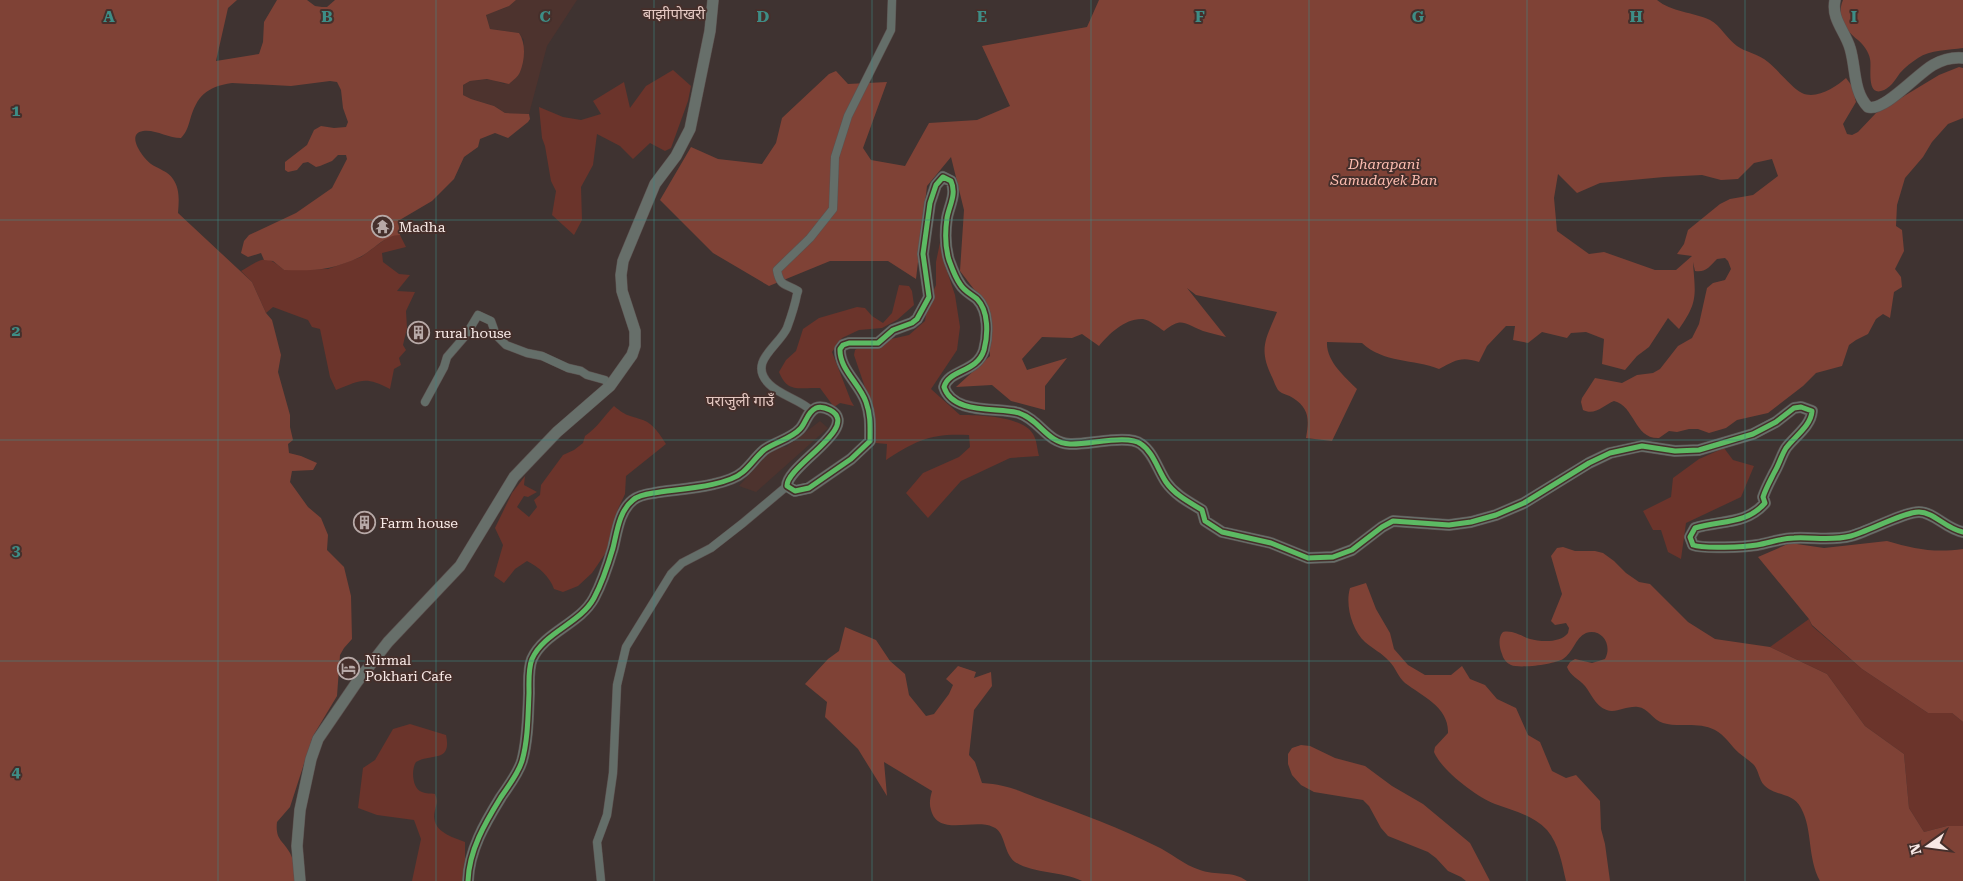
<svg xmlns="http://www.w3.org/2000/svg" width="1963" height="881" viewBox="0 0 1963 881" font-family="'Roboto Serif','Noto Sans Devanagari',serif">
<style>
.built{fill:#4d332e}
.green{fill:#6b342b}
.forest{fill:#7f4236;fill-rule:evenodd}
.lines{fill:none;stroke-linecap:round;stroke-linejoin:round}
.street-casing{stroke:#5c514f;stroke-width:9}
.secondary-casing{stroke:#5c514f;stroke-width:12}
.street{stroke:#646e69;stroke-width:8}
.secondary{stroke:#676f6a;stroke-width:11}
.cycleway-casing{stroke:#452f2b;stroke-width:8}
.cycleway{stroke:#5cba63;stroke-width:5}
.grid{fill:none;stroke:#3e8d86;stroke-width:1;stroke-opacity:0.55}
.labels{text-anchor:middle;stroke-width:4;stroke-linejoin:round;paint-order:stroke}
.park-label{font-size:14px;font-style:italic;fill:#febeb1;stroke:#452f2b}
.poi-label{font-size:14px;fill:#f8e9e6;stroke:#452f2b;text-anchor:start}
.neighbourhood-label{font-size:15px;fill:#e4c8c2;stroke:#452f2b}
.grid-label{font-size:16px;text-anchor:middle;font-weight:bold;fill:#3e8d86;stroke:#452f2b;stroke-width:4;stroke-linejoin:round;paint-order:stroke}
</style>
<rect width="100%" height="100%" fill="#3f3331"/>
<g class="built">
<path d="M516,0H577L547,46L529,114L505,113L494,106L471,99L463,95V85L470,81L492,79L504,84L520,71L524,40L519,33L490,29L486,14L505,8Z"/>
<path d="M820,421L828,428L756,492L739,486L774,447H786Z"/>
</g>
<g class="green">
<path d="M673,70L691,86L688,101L671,148L665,151L650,143L633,159L620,146L597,134L593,165L581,187L582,220L574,235L552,215L556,191L551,181L545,146L542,138L539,107L563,117L581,120L601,114L593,101L624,82L630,108L646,86Z"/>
<path d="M943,228V259L955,295L960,327L957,350L931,389L960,415C978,415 1023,416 1033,434C1037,440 1037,449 1039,456L1010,458L961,481L928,518L906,493L923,473L959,457L970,447L969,435C931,433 917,440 886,460L887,444L876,443L874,414L854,355L855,350L860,346L909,335L925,321L927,306L936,285V262Z"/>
<path d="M391,235H400L406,247L382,253L383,262L399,274L410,275L397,291L415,292L406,311L407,328L403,345L406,350L399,358L401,365L394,369L390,389C365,376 361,380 336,390L330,377L320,329L312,327L308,320L273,307L266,313L252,282L241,271C262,259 265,253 284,270L328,269L361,257Z"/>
<path d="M899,285L909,286L912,291L914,305L897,320L882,328L859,330L842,338L832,352L851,401L854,406L840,403L834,407L820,388C799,387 788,394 779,372L786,360L796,351L803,329L819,318L857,307L865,308L872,316L883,323L892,313Z"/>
<path d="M614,406C627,417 629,415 643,420C654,424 660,435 666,444L626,476L625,494L618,509L609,548L592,573L578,586L563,592L554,589C550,577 539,567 527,561L515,569L504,583L494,576L503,545L495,528L512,493L525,476L524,485L537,492L528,497L524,496L517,507L529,517L537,507L534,500L540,495L541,485L563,455L574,450L583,443L585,436C597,428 604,416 614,406Z"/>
<path d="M1724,448L1733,460L1754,466L1741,497L1686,523L1681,559L1668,552L1661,530H1653L1643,511L1671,497L1673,478L1699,459Z"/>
<path d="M1809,619L1812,626L1862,669L1928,713H1952L1963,722V826H1947L1924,832L1909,808L1904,754L1865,726L1827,674L1770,647Z"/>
<path d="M410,724L446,735C452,763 432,753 416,762C411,769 412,789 422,792C426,794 431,793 435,794C438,801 437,803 435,810C430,831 450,836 465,842V881H412L421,839L414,820L377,815L358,808L363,768L375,760L393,729Z"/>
</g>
<g class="forest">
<path d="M0,0H237L228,8L216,61L259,54L263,42L264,22L277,0H307L315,6L322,7H327L335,0H516L509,6L486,15L490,29L519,33C526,43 525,60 520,72C518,77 513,80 509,84L487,79L470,81L463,85V95L471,99L494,106L505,113L529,114L530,119L528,122L508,138L495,133L480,139L478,147L464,157L454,179L432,201L398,221L400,235C384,235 374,250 360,257C332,270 315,271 284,270L273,261L264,260L261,253L248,257L241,253L244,241L249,235L296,213L332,188L347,159L346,155H338L332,161L320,166L316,167L308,162L303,163L297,170L288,172L285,170V162L307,145L314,130L321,126L334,128L346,127L348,122L343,108L341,90L337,82L330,81L291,86L232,83C206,87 197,96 190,120C188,127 186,133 181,138C168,138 155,129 143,131C125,134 143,158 151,164C158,169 168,171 173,179C180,189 179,201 178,213L252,282L266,313L272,320L281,355L278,372L290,415V427L293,440L288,444L289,453L301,456L317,463L313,470L292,471L290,482L308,507L321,518L328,535L327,550L344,567L351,596L352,639L344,648L340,655L337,696L313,736L290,807L277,822C275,840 283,840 290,853C295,862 295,872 297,881H0Z"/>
<path d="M1099,0H1657C1671,12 1693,12 1710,20C1721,26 1727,39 1737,46C1745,52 1759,54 1768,62C1777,69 1792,88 1802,93C1816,100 1836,87 1846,78L1852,86L1856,102L1843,124L1847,134L1852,135L1858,132L1876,113L1939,75L1959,67L1963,68V118L1948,124L1932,142L1923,157L1905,178L1897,205L1896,226L1902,230L1904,251L1895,269L1901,277L1902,287L1894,292L1890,318L1883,314L1876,319L1868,334L1856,340L1849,345L1842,366L1816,373L1803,386L1768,413L1737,420L1726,428L1709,433L1698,429H1689L1677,432L1669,431L1659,438C1634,439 1635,406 1614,401C1604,405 1595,416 1583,410L1581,402L1582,398L1595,378L1622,383L1637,375L1653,373L1660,369L1678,346L1692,338L1699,324L1707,288L1713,283L1725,280L1731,269L1728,261L1725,258L1717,259C1710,266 1706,273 1695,271L1693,262C1695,294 1699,301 1679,329L1668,318L1649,347L1637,356L1625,370L1602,364L1604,339L1586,332L1571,333L1567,338L1542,332L1528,343L1513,340L1515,326H1506L1487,346L1479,362C1460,356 1455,361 1439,369C1414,359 1383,363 1362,343L1327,342C1326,361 1345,377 1357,389L1332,441L1306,438C1309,420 1310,409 1293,398C1289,395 1282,394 1279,391C1276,388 1274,381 1272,377C1258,348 1266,339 1277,312L1196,295L1187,288L1226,337C1218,335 1210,333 1203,331C1183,323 1182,317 1164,331C1158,327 1150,320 1143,319C1125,318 1109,334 1099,346L1082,334L1072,338L1042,337L1022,359L1027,370L1067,358L1045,386V410L1011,401L992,385L956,387L990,356L986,305L960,271L964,210L951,157L927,186L916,279L888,261H830L769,286L713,253L660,200L691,147L718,159L762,164L776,143L782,118L829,74L836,71L848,84L887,82L863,148L871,160L905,166L929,123L977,120L1010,106L982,46L1087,27ZM1772,159L1778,176L1753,195L1730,199L1720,204L1688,230L1684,244L1677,254L1692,256L1676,270H1655L1604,252L1589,254L1557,231L1554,198L1558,174L1577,193L1600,183L1664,177L1702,175L1721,180L1738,179L1754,163Z"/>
<path d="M1843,0H1963V48C1949,50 1930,50 1918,58C1912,62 1905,67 1900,73C1895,80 1890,89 1881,91C1866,95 1872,66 1870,59C1869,52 1863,44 1858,40C1846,31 1836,16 1843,0Z"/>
<path d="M1887,541C1914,549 1934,553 1963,549V722L1952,713H1928L1862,669L1812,625L1809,619L1758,557L1790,543L1824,548Z"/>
<path d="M1563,547L1575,551H1595L1603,553L1614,561L1626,573L1639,582L1650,584L1688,622L1715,639L1770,647L1827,674L1865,726L1904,754L1909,808L1924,832L1947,826H1963V881H1820C1807,857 1813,830 1801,808C1793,792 1776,797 1764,785C1759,780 1759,771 1754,765C1750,761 1744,757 1739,753C1731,746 1725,735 1715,730C1697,721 1679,728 1663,723C1653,720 1648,708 1638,707C1628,706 1620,711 1612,711C1597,710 1592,695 1585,686C1579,679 1570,676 1567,667L1570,662L1575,659L1592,663L1605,659C1613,644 1601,628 1586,633C1575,638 1573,653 1563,659C1555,664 1520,669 1511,665C1506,663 1503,658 1502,654C1499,647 1498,637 1503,632C1513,630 1521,636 1530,639C1541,642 1561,643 1568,633L1569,628L1566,623L1555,625L1551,621L1562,594L1551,556L1557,548Z"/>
<path d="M1366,583L1376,609L1390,633L1394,649L1408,665L1425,675H1451L1462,666L1470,679L1485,685L1497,699L1516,708L1528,735L1540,742L1552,771L1566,778L1576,775L1600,801L1601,829L1605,844L1610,881H1566C1562,864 1559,844 1547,830C1533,815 1514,811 1495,804C1477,797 1442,771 1434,752L1435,747L1448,733C1449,707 1422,696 1405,683C1398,677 1396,668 1389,661C1382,653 1373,649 1365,642C1352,630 1345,605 1350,588Z"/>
<path d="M845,627L876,640L890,661L905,674L909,695L926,716L934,714L949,694L953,685L946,679L958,666L976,672L974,678L991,672L992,686L974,710L969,755L975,762L982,783C1009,785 1019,791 1043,800C1082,814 1120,828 1156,846C1171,853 1184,865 1200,870C1216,876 1232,870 1247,881H1082C1061,871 1034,874 1015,862C1003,853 1006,832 993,827C974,818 938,837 931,810C929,804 930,798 932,791L884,762L887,796L858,749L825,717L827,702L805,684L828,659L839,651Z"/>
<path d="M1301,745L1310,746L1335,758L1365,766L1392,786L1423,804L1470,843L1490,881H1466L1461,877L1448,871L1436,858L1428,852L1388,836L1381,828L1369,806L1363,800L1314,792L1301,785L1292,775L1288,764V754L1292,748Z"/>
</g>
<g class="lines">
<defs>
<g id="street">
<path d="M425,402L444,367L447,357L466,335L478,315L491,321L496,335L506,345L527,353L542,356L568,368L581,371L587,375L605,380L610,386"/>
<path d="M812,411C799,399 781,396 769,384C747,362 779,346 787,328C791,317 795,305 797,294L798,291C785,283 780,287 777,270L810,238L833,209L835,157L848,116L891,30L892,0"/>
<path d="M601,881L597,842L607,815L613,773L617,685L626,647L671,574L682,563L711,548L743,523L787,486"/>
</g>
<g id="secondary">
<path d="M1835,0C1831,19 1845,31 1850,48C1856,67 1853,92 1868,107C1884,112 1917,74 1933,65C1942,60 1952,57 1963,58"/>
<path d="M300,881L297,846L300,810L311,759L318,739L357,682L388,642L460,566L514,477L557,432L610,386L632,355L635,346V331L622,291L621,275L623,261L655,184L676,156L690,129L710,31L713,0"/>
<path d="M468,881C469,850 485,823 501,797C509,785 518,774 522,761C528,740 528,715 529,693C529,682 528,669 532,659C544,632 580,624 594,598C602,583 608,565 613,548C617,532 619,511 633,500C639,495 647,494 654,493C677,489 726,487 743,472C750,466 756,457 764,450C775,442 791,439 800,429C806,423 807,412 816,408C821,406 826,408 830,410C862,427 786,466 787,486L795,491L809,488L851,459L870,441C870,427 871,416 866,402C860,384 839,369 840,349L843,345L849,343H878L893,330L912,323L917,319L929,297L923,254L930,203L936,185L943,177L951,181C957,194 949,206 947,218C945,232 945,247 949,260C952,268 955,277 960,284C964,291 971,294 977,299C989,311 988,335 984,350C977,373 949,369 944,387C953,415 997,407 1019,413C1040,420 1047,443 1070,444C1089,445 1128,434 1141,444C1153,452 1158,470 1166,482C1175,495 1189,502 1202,510L1205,521L1222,532L1271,543L1308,558L1333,557L1352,550L1382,527L1393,521L1449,525L1471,522L1496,515L1524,503L1589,463L1610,453L1642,446L1675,451L1699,450L1753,434L1776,422L1794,408L1801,407L1812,411C1811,426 1795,436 1786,448C1781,456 1779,465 1774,473C1770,481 1766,488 1763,497L1765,503C1746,525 1721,520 1695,528L1690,537L1693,545C1703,549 1745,547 1757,545C1769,543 1782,538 1794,538C1814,537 1832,541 1851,536C1869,531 1904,512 1919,512C1934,512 1946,529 1963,532"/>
</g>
</defs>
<use href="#street" class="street-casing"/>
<use href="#secondary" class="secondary-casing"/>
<use href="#street" class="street"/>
<use href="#secondary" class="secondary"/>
<defs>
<path id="cycleway" d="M468,881C469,850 485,823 501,797C509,785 518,774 522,761C528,740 528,715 529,693C529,682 528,669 532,659C544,632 580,624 594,598C602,583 608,565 613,548C617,532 619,511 633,500C639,495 647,494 654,493C677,489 726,487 743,472C750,466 756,457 764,450C775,442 791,439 800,429C806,423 807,412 816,408C821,406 826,408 830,410C862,427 786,466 787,486L795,491L809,488L851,459L870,441C870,427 871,416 866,402C860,384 839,369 840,349L843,345L849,343H878L893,330L912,323L917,319L929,297L923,254L930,203L936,185L943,177L951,181C957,194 949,206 947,218C945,232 945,247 949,260C952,268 955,277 960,284C964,291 971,294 977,299C989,311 988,335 984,350C977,373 949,369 944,387C953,415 997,407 1019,413C1040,420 1047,443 1070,444C1089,445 1128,434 1141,444C1153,452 1158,470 1166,482C1175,495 1189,502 1202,510L1205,521L1222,532L1271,543L1308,558L1333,557L1352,550L1382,527L1393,521L1449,525L1471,522L1496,515L1524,503L1589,463L1610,453L1642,446L1675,451L1699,450L1753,434L1776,422L1794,408L1801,407L1812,411C1811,426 1795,436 1786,448C1781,456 1779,465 1774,473C1770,481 1766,488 1763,497L1765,503C1746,525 1721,520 1695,528L1690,537L1693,545C1703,549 1745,547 1757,545C1769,543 1782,538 1794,538C1814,537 1832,541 1851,536C1869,531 1904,512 1919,512C1934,512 1946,529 1963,532"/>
</defs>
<use href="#cycleway" class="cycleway-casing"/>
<use href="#cycleway" class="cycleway"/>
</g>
<path class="grid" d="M218,0V881M436,0V881M654,0V881M872,0V881M1091,0V881M1309,0V881M1527,0V881M1745,0V881M0,220H1963M0,440H1963M0,661H1963"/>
<defs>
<symbol id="temple-ring" viewBox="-11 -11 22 22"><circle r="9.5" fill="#452f2b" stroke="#b7a9a7" stroke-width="1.5"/><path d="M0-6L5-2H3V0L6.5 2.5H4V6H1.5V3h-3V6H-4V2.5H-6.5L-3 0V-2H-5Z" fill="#b7a9a7"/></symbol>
<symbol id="building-ring" viewBox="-11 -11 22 22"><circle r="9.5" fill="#452f2b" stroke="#b7a9a7" stroke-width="1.5"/><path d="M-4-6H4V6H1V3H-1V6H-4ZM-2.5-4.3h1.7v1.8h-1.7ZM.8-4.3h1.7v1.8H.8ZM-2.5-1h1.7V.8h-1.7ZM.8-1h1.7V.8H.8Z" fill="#b7a9a7"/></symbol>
<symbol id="hotel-ring" viewBox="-11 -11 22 22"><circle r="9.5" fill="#452f2b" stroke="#b7a9a7" stroke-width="1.5"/><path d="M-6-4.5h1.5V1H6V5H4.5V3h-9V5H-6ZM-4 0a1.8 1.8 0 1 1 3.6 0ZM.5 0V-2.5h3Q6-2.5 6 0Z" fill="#b7a9a7"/></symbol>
</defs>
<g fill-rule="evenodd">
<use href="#temple-ring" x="370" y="214" width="25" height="25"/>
<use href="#building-ring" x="406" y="320" width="25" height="25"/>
<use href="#building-ring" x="352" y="510" width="25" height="25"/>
<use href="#hotel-ring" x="336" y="656" width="25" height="25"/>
</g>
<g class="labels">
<g class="park-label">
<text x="1384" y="169">Dharapani<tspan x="1384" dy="16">Samudayek Ban</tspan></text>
</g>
<g class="poi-label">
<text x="399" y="232">Madha</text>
<text x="435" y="338">rural house</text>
<text x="380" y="528">Farm house</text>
<text x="365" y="665">Nirmal<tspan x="365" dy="16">Pokhari Cafe</tspan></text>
</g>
<g class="neighbourhood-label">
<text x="674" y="19">बाझीपोखरी</text>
<text x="740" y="406">पराजुली गाउँ</text>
</g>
</g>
<g class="grid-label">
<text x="109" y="22">A</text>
<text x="327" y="22">B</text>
<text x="545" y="22">C</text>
<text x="763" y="22">D</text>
<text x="982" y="22">E</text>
<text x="1200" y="22">F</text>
<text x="1418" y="22">G</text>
<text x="1636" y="22">H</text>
<text x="1854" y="22">I</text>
<text x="16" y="116">1</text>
<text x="16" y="336">2</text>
<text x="16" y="556">3</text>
<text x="16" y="777">4</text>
</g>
<g transform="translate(1928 846) rotate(256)" stroke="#452f2b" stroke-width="4" paint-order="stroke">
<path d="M0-4L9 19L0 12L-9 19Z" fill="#f8e9e6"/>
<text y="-8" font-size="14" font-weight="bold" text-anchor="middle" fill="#f8e9e6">N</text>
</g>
</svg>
